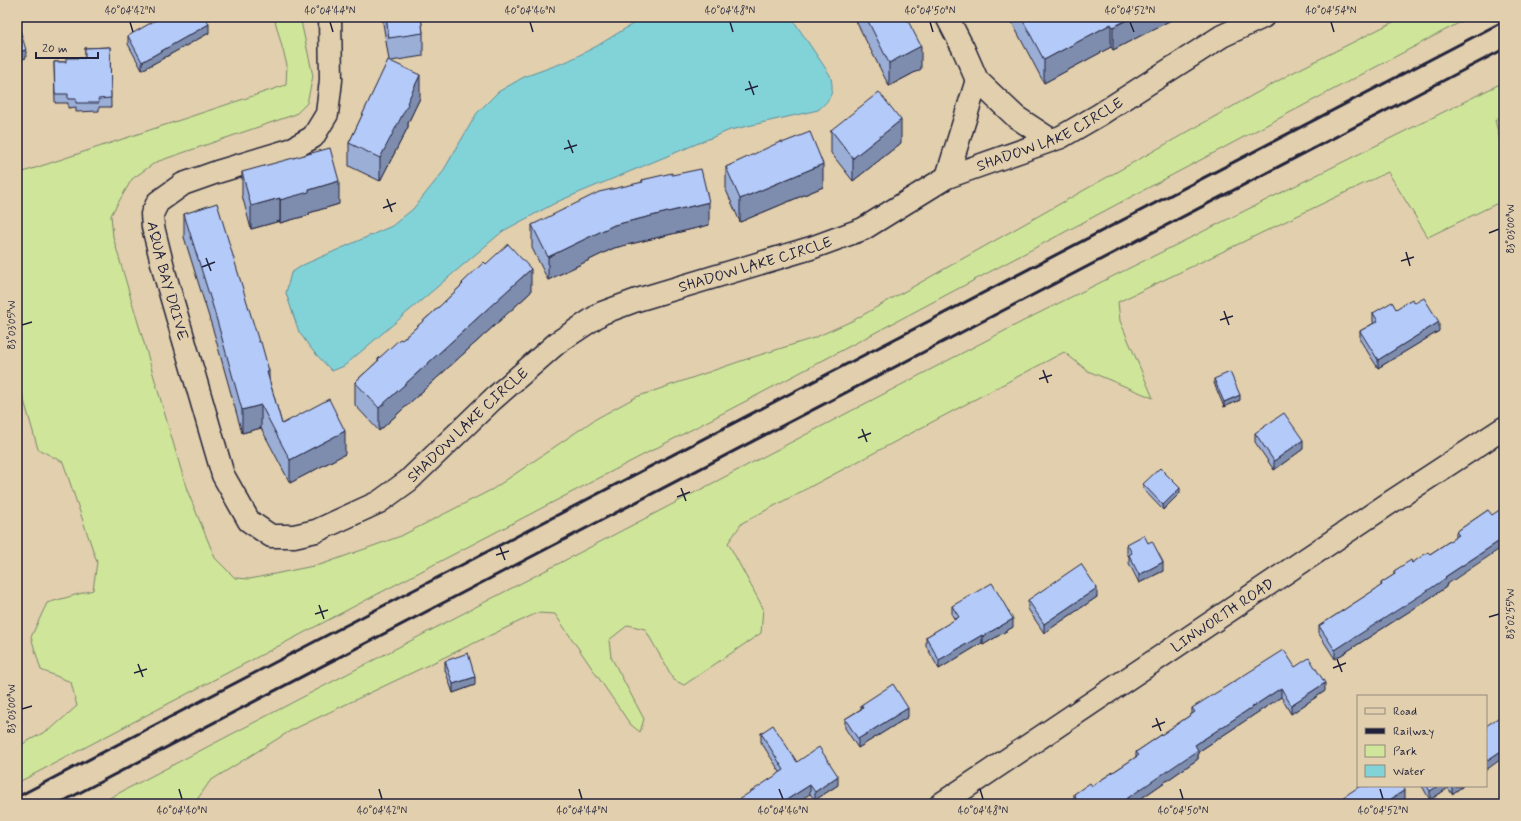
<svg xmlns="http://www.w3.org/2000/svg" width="1521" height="821" viewBox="0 0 1521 821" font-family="Mynerve,sans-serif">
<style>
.green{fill:#cfe599;stroke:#78846a}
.water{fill:#82d3d8;stroke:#5c8c99}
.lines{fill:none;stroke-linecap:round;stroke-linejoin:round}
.street-casing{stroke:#22223b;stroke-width:25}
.secondary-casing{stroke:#22223b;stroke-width:25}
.street{stroke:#e1cfad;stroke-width:22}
.secondary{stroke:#e1cfad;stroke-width:22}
.rail{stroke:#22223b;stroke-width:3}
.wall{fill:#9baed6;stroke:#22223b}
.shaded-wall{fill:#7e8dae;stroke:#22223b}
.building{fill:#b4caf9;stroke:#22223b}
.ticks{fill:none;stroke:#22223b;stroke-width:1.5}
.labels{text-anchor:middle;stroke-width:3.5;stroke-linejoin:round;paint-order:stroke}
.street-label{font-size:15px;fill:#22223b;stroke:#e1cfad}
.neatline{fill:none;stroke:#22223b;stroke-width:1.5}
.ticks-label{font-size:10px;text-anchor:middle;fill:#22223b}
</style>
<rect width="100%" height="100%" fill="#e1cfad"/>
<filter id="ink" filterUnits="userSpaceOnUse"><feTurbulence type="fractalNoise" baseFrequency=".025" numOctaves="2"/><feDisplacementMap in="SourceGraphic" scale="8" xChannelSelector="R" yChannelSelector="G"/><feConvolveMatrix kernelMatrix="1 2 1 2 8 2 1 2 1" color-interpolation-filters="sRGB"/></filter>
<g filter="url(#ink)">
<g class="green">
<path d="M274,17H300L313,76L307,103L296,114L156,162L132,179L111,215L113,237L187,490L215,558L235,578L250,579L323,564L401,536L493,489L594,420L636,397L747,359L814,338L854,320L1292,73L1403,17H1470L767,390L17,783V747L52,728L77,706L71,682L41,670L31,637L47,603L93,590L97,562L63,462L38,449L17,376V174L286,85L287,65Z"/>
<path d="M1504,82V115L1495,120L1504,156V200L1428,237L1388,172L1118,302L1120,321L1153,398L1088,371L1064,352L742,523L728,543L763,608L761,633L684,685L674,680L645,629L628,625L609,640L611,657L644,719L640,732L630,724L555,614L537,613L290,731L210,781L194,804H98L1037,314Z"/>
</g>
<path class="water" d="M644,17H791L830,75C835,92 831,99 818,110L730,130L559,201L503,231L344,366L332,371L313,351L299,332L286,293L291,273L303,265L392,226L413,209L442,173L477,113L498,92L524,77L568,61L597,46Z"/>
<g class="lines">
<defs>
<g id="street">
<path id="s1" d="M330,17L331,80L327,114L313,137L290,150L217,172L183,184L158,202L152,214L153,227L165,275L223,475L249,521L271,536H294L316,531L379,502L408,481L492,400L557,343L602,313L637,300L811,248L863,229L947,177L1061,137L1099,115L1222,36L1263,17"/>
<path d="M947,17L963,48L977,80L1016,117L1051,140"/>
<path d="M947,177L977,80"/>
</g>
<g id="secondary">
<path id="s2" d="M941,804L1388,504L1504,428"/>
</g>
</defs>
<use href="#street" class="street-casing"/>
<use href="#secondary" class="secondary-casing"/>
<use href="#street" class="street"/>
<use href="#secondary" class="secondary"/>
<g class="rail">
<path d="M17,797L1504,21"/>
<path d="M58,804L1504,49"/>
</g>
</g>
<g class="wall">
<path d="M382,17H421L423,33V56L391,61L420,98L408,123V127L380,181L349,166V143L389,60Z"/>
<path d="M854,17H906L921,69L889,86Z"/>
<path d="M1009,17H1177L1113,50L1111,47L1044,83Z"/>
<path d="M209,33L142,70L128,44V36Z"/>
<path d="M110,47L111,107H99V111L76,112V107L68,108V103H55L54,62H66L85,58V48Z"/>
<path d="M831,130L901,143L853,181L831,153Z"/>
<path d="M782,143L823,187L740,222L726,190V167Z"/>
<path d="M242,172L339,204L309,213V215L280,223V221L251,229L242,195Z"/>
<path d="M672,175L709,225L614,248L548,280L532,248V225L642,182V180Z"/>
<path d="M184,214L259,342L269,371V379L282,424L345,454L290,483L261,428L242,433L214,333L184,237Z"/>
<path d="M486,264L531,292L379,431L355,405V382L378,361V359L402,340L440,306L462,285V283Z"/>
<path d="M1415,303L1439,331L1378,368L1360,340V331L1374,323L1373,322V313L1396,309Z"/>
<path d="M1214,379L1240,400L1224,407L1214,383Z"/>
<path d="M1255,433L1303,449L1274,470L1255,442Z"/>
<path d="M1143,484L1180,493L1163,510L1143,489Z"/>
<path d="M1488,510L1446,585V587L1424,602L1335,659L1319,634V626L1381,586V583L1394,575V571L1430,554L1456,537V532Z"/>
<path d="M1148,543L1163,571L1139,583L1129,563V557L1127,553V544Z"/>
<path d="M1097,597L1044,633L1028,609V600Z"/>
<path d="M952,606L1013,627L983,645L982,643L939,669L926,646V637L955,620L952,615Z"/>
<path d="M445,661L475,685L453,693L445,670Z"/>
<path d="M1295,667L1325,691L1291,714L1281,697L1198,752V759L1133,804H1065L1074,798V794L1092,786L1136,757V752L1192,714V708Z"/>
<path d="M861,705L908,717L858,748L845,728V719L861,709Z"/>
<path d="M761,733L797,762L838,785L815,800L810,794L780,772L761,742Z"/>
<path d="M1422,786H1463L1452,794L1448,788L1430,800Z"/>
<path d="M1342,798L1405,799L1397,804H1342Z"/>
</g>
<g class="shaded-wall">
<path d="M1133,17H1177L1113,50V27Z"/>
<path d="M209,24V33L142,70V62Z"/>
<path d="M1111,24V47L1044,83V60Z"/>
<path d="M921,46V69L889,86V63Z"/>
<path d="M26,50V58L17,61V52Z"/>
<path d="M420,75V98L408,123V127L380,181V158Z"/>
<path d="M901,120V143L853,181V158Z"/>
<path d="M823,164V187L740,222V199Z"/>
<path d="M339,181V204L309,213V215L280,223V200L309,190Z"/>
<path d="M280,198V221L251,229V206Z"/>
<path d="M709,202V225L614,248L548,280V257L614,225Z"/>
<path d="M531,269V292L379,431V408Z"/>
<path d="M1439,322V331L1378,368V360Z"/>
<path d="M1240,395V400L1224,407V402Z"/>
<path d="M261,405V428L242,433V410Z"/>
<path d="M345,431V454L290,483V460Z"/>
<path d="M1303,440V449L1274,470V461Z"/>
<path d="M1180,488V493L1163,510V505Z"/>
<path d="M1504,538V546L1446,585V587L1424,602L1335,659V650Z"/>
<path d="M1163,562V571L1139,583V575Z"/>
<path d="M1097,588V597L1044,633V624Z"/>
<path d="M1013,619V627L983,645V636Z"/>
<path d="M982,635V643L939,669V660Z"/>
<path d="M475,677V685L453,693V684Z"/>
<path d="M1325,683V691L1291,714V705Z"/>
<path d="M1281,688V697L1198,752V759L1133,804H1119L1195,745Z"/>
<path d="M908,708V717L858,748V739Z"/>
<path d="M1504,749V757L1486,770V761Z"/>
<path d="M838,776V785L815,800V792Z"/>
<path d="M810,785V794L794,804H780Z"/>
<path d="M1438,786H1448V788L1430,800V791Z"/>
<path d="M1452,786H1463L1452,794Z"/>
<path d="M1405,790V799L1397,804H1391V799Z"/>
</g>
<g class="building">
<path d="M161,17H205L209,24L142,62L128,36Z"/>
<path d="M386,17H421L423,33L389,38Z"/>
<path d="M866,17H906L921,46L889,63Z"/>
<path d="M1021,17H1133L1113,27L1111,24L1044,60Z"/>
<path d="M17,20L26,50L17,52Z"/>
<path d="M110,47L111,98L98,99L99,103H76V99H68V94H55L54,62H66V58H85V48Z"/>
<path d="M388,60L420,75L407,103L408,104L380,158L349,143Z"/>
<path d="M879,92L901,120L853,158L831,130Z"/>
<path d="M810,132L823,164L740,199L726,167L782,141V143Z"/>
<path d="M330,148L339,181L309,190V192L280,200V198L251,206L242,172Z"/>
<path d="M701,169L709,202L614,225L548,257L532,225L599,192L643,182L642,180L672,173V175Z"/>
<path d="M217,203L259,342H261L269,371L267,372L282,424L329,399L345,431L290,460L261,405L242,410L214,310L184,214Z"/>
<path d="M508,244L531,269L379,408L355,382L379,360L378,359L400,339L402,340L440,306L463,284L462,283L484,262L486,264Z"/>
<path d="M1424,298L1439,322L1378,360L1360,331L1378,321L1373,313L1392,302L1396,309L1412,299L1415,303Z"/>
<path d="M1230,372L1240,395L1224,402L1214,379Z"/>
<path d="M1284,413L1303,440L1274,461L1255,433Z"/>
<path d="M1160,468L1180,488L1163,505L1143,484Z"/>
<path d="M1504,507V538L1445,577L1446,578L1424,593L1335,650L1319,626L1382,585L1381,583L1395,574L1394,571L1411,560L1412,563L1428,552L1430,554L1459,535L1456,532L1488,510L1492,515Z"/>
<path d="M1144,535L1148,543L1152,541L1163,562L1139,575L1129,555L1132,553L1127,544Z"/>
<path d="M1081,564L1097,588L1044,624L1028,600Z"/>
<path d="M992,583L1013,619L983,636L982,635L939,660L926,637L959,617L952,606Z"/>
<path d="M1284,650L1295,667L1309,658L1325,683L1291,705L1281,688L1195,745L1198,750L1119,804H1065L1076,797L1074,794L1090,783L1092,786L1139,755L1136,752L1195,712L1192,708Z"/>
<path d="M468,653L475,677L453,684L445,661Z"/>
<path d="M893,684L908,708L858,739L845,719L863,708L861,705Z"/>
<path d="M1504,714V749L1486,761V726Z"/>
<path d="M773,725L797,762L819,747L838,776L815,792L810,785L780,804H732L784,770L761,733Z"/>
<path d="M1360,786H1402L1405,790L1391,799L1393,803L1391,804H1345L1342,798Z"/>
<path d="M1427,786H1438L1430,791Z"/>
</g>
</g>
<path class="ticks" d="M130,22L133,32M330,22L333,32M530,22L533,32M730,22L733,32M930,22L933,32M1130,22L1134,32M1331,22L1334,32M749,81L754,95M745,90L758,86M568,140L573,153M564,149L577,145M387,199L392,212M383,208L396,203M1489,233L1499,229M1406,252L1410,266M206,258L211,271M1401,261L1414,257M202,267L215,262M1224,311L1229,325M1220,320L1233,316M22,325L32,322M1043,370L1048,383M1039,379L1052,375M862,429L867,442M858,438L871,433M681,488L686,501M677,497L690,492M500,547L505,560M496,555L509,551M319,605L324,619M315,614L328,610M1489,617L1499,614M1337,659L1342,672M138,664L143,677M1333,668L1346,663M134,673L147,669M22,709L32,706M1156,718L1161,731M1152,727L1165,722M179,789L182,799M379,789L382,799M579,789L582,799M779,789L783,799M980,789L983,799M1180,789L1183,799M1380,789L1383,799"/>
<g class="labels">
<g class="street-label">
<text dy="5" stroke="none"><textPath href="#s1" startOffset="1550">SHADOW LAKE CIRCLE</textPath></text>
<text dy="5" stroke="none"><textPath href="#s1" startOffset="1226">SHADOW LAKE CIRCLE</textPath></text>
<text dy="5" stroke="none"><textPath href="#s1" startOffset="376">AQUA BAY DRIVE</textPath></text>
<text dy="5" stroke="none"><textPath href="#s1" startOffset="890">SHADOW LAKE CIRCLE</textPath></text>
<text dy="5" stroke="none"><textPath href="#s2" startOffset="339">LINWORTH ROAD</textPath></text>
</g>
</g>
<rect width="1521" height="821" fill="none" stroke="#e1cfad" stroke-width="44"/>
<rect x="1357" y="695" width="130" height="92" fill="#e1cfad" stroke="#958a7f"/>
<rect x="1365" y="708" width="20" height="6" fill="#e1cfad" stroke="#958a7f"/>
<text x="1393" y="715" font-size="12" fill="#22223b">Road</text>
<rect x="1365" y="728" width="20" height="6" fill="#22223b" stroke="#958a7f"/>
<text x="1393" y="735" font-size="12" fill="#22223b">Railway</text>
<rect x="1365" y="745" width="20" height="12" fill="#cfe599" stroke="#958a7f"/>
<text x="1393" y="755" font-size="12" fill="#22223b">Park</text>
<rect x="1365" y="765" width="20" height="12" fill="#82d3d8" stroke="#958a7f"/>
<text x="1393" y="775" font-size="12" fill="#22223b">Water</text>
<path d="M36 52v6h62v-6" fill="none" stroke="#22223b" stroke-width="2"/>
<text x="42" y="52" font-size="12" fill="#22223b" stroke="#e1cfad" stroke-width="3" paint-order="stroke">20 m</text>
<rect x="22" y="22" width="1477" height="777" class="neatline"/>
<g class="ticks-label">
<text x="130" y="14">40°04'42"N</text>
<text x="330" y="14">40°04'44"N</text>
<text x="530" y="14">40°04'46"N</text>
<text x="730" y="14">40°04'48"N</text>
<text x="930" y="14">40°04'50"N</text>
<text x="1130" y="14">40°04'52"N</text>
<text x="1331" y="14">40°04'54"N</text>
<text transform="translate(1510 229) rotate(-90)" y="4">83°03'00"W</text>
<text transform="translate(11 325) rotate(-90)" y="4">83°03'05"W</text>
<text transform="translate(1510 614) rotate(-90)" y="4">83°02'55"W</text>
<text transform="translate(11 709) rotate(-90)" y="4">83°03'00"W</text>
<text x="182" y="814">40°04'40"N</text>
<text x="382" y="814">40°04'42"N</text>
<text x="582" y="814">40°04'44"N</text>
<text x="783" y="814">40°04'46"N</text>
<text x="983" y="814">40°04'48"N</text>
<text x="1183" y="814">40°04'50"N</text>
<text x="1383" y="814">40°04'52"N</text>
</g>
</svg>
